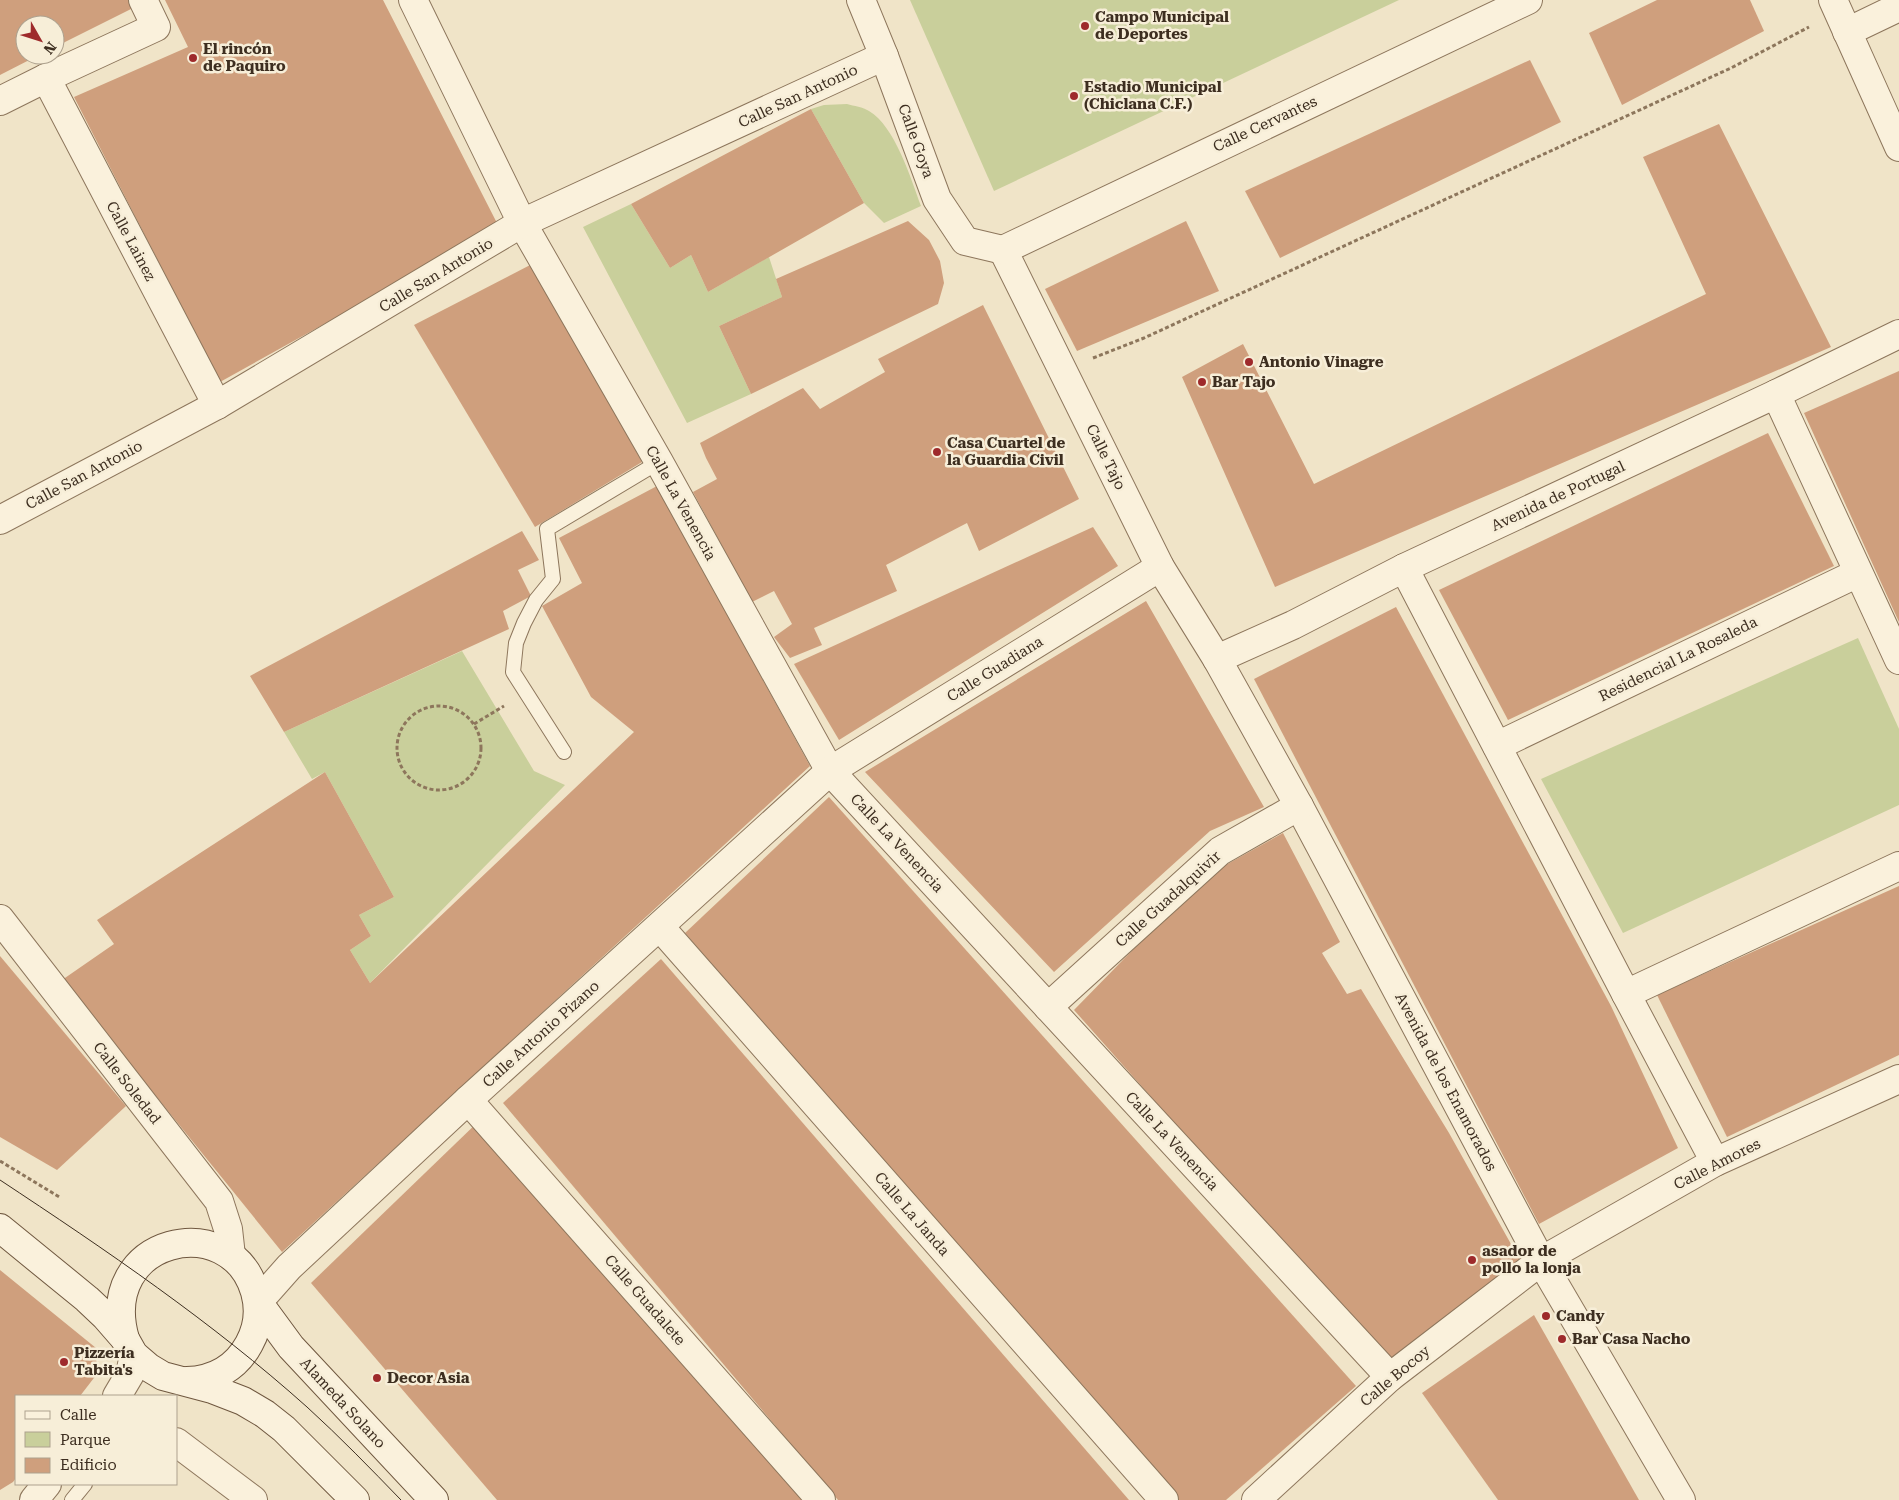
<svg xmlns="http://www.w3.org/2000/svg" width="1899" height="1500" viewBox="0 0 1899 1500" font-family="'Roboto Serif',serif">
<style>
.green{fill:#c9cf9b}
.building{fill:#cf9f7d}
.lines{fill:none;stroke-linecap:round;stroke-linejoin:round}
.service-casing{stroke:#8d765c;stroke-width:16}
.minor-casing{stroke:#8d765c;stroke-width:30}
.tertiary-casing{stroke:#8d765c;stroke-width:30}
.secondary-casing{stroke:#6f573f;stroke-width:30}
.path{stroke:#8d765c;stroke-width:3;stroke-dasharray:4 2.5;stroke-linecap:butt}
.service{stroke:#faf1dc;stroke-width:14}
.minor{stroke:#faf1dc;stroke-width:28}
.tertiary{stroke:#faf1dc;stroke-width:28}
.secondary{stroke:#faf1dc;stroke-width:28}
.tram{stroke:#3d2e20;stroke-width:1}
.poi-dot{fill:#9e2a2b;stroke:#f7eed8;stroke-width:2}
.labels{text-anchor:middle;stroke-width:5;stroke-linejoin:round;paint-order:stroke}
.poi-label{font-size:15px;font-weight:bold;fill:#3d2e20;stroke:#f7eed8;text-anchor:start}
.street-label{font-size:15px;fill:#3d2e20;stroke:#f7eed8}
</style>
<rect width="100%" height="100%" fill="#f0e4c8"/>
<g class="green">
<path d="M910,0H1399L994,191Z"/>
<path d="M847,104C854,106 863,107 869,111C895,126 911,179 921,206L884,223L864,203L811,109L824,105Z"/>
<path d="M631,204L670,268L691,255L708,292L769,257L782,297L719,326L751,394L687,423L583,227Z"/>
<path d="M1858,638L1899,729V805L1623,933L1541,779Z"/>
<path d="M462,651L534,771L565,785L370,983L350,950L371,936L359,915L394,897L325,772L312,779L284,732Z"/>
</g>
<g class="building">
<path d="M0,0H129L133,8L55,47V25H25V55H39L0,75Z"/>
<path d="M165,0H383L499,227L220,382L74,97L188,47Z"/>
<path d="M1657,0H1750L1764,31L1622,105L1589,33Z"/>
<path d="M1530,60L1561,122L1280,258L1245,191Z"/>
<path d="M811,109L864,203L708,292L691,255L670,268L631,204Z"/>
<path d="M1719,124L1831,347L1275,587L1182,377L1243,344L1314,484L1706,294L1643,157Z"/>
<path d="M908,221L929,240L940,261L944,283L938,304L751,394L719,326L782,297L776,279Z"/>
<path d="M1186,221L1219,291L1077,351L1045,289Z"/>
<path d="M534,263L642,462L535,527L414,325Z"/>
<path d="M983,305L1079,499L979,551L967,523L886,565L897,591L814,628L822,645L790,658L774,637L792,624L774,591L752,602L693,492L717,479L706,458L700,443L803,388L820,409L885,372L878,359Z"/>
<path d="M1899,371V622L1804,413Z"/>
<path d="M1768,433L1834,566L1508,720L1439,590Z"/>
<path d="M657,486L810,766L282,1252L62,980L114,944L97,920L325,772L394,897L359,915L371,936L350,950L370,983L634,732L591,697L542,606L582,583L559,538Z"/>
<path d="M1093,527L1118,566L839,740L794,664Z"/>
<path d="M522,531L539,560L518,570L531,596L503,611L509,629L284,732L250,676Z"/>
<path d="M1146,601L1264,807L1210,831L1054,972L865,772Z"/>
<path d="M1396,607L1611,1006L1678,1148L1539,1224L1254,679Z"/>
<path d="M829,797L1356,1386L1226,1500H1175L685,933Z"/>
<path d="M1283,833L1340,942L1322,953L1347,994L1361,989L1449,1133L1521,1262L1388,1364L1074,1010L1204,877Z"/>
<path d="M1899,886V1055L1727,1137L1657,995Z"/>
<path d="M0,956L126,1106L57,1170L0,1137Z"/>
<path d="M661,959L1129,1500H838L503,1103Z"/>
<path d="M482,1118L806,1500H497L311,1283Z"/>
<path d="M0,1270L96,1348L97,1374L80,1396H16V1478L13,1482L0,1490Z"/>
<path d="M1534,1315L1639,1500H1498L1422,1393Z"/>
</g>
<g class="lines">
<defs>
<g id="service">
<path d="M564,752L513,672L516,643L524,623L536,600L553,579L547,529L659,462"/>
<path d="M72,1500L85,1484"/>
</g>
<g id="minor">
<path d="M413,0L522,223L659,462L830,771L1390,1377"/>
<path d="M861,0L884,56L937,199L965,241L1003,250"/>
<path d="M1847,32L1899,7"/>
<path d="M46,78L217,405"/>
<path d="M0,101L46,78L156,27L143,0"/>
<path d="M1003,250L1160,567L1217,659L1299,806L1541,1261L1681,1500"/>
<path d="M1003,250L1528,0"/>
<path d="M1776,394L1899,660"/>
<path d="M0,520L217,405L522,223L884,56"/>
<path d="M1404,568L1626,994L1715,1162"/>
<path d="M1217,659L1293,625L1404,568L1776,394L1899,334"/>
<path d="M1497,746L1858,573"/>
<path d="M660,927L1164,1500"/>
<path d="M1626,994L1899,866"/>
<path d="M1048,1007L1220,851L1299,806"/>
<path d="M468,1100L821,1500"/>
<path d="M258,1302L289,1267L468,1100L830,771L1160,567"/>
<path d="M117,1396L130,1374L134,1355"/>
<path d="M176,1442L253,1500"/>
<path d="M34,1500L47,1484"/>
<path d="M1256,1500L1390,1377L1541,1261L1715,1162L1899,1079"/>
</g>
<g id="tertiary">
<path d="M1833,0L1899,147"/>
<path d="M0,919L219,1201L228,1229L231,1256"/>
</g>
<g id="secondary">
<path d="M0,1228L87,1299L105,1316L125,1339L134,1355L148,1367L163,1376L212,1389L243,1401L265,1414L284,1429L355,1500"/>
<path d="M258,1302L291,1347L434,1500"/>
<path d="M125,1339C96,1237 231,1208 255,1292C260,1310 258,1328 249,1344C236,1368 214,1380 187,1381"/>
</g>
</defs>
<use href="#service" class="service-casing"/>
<use href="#minor" class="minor-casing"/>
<use href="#tertiary" class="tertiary-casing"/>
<use href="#secondary" class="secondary-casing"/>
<g class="path">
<path d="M1093,358L1144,338L1731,68L1809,27"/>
<circle cx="439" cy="748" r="42"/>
<path d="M474,724L504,706"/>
<path d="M0,1161L61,1198"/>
</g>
<use href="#service" class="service"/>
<use href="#minor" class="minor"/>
<use href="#tertiary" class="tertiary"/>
<use href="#secondary" class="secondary"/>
<path class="tram" d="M0,1180C106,1250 212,1322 307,1407C340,1437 371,1469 401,1500"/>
</g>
<g class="poi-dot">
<circle cx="1085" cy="26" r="5"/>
<circle cx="193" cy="58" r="5"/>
<circle cx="1074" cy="96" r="5"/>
<circle cx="1249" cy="362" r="5"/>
<circle cx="1202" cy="382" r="5"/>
<circle cx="937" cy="452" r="5"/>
<circle cx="1472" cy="1260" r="5"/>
<circle cx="1546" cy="1316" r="5"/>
<circle cx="1562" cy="1339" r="5"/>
<circle cx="64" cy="1362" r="5"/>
<circle cx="377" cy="1378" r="5"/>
</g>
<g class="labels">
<g class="poi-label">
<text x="1095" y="22">Campo Municipal<tspan x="1095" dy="17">de Deportes</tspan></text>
<text x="203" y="54">El rincón<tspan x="203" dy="17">de Paquiro</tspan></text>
<text x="1084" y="92">Estadio Municipal<tspan x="1084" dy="17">(Chiclana C.F.)</tspan></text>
<text x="1259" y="367">Antonio Vinagre</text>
<text x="1212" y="387">Bar Tajo</text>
<text x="947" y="448">Casa Cuartel de<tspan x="947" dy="17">la Guardia Civil</tspan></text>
<text x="1482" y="1256">asador de<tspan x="1482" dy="17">pollo la lonja</tspan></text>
<text x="1556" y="1321">Candy</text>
<text x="1572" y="1344">Bar Casa Nacho</text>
<text x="74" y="1358">Pizzería<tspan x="74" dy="17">Tabita's</tspan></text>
<text x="387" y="1383">Decor Asia</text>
</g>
<g class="street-label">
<text transform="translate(798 96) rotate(-25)" y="5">Calle San Antonio</text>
<text transform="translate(1265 124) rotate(-25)" y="5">Calle Cervantes</text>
<text transform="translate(916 141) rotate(70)" y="5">Calle Goya</text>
<text transform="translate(131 241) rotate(62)" y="5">Calle Lainez</text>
<text transform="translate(436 275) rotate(-31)" y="5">Calle San Antonio</text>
<text transform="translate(1106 457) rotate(64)" y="5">Calle Tajo</text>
<text transform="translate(84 475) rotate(-28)" y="5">Calle San Antonio</text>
<text transform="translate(1558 496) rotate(-25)" y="5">Avenida de Portugal</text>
<text transform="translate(681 503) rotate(61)" y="5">Calle La Venencia</text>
<text transform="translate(1678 659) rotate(-26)" y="5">Residencial La Rosaleda</text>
<text transform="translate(995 669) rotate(-32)" y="5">Calle Guadiana</text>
<text transform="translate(897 843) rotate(47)" y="5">Calle La Venencia</text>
<text transform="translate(1168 899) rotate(-42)" y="5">Calle Guadalquivir</text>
<text transform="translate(541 1034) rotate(-42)" y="5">Calle Antonio Pizano</text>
<text transform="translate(1446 1082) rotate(62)" y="5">Avenida de los Enamorados</text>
<text transform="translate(127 1083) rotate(52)" y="5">Calle Soledad</text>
<text transform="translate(1172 1141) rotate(47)" y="5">Calle La Venencia</text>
<text transform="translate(1717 1164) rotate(-27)" y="5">Calle Amores</text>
<text transform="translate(912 1214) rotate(49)" y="5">Calle La Janda</text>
<text transform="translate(645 1300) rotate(49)" y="5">Calle Guadalete</text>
<text transform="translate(1395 1376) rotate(-40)" y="5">Calle Bocoy</text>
<text transform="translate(343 1403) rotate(47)" y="5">Alameda Solano</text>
</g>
</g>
<rect x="15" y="1395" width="162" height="90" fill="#f7eed8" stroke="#ada18e"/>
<rect x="25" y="1411" width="25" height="8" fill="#faf1dc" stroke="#ada18e"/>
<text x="60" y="1420" font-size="15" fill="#3d2e20">Calle</text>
<rect x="25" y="1432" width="25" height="15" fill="#c9cf9b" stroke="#ada18e"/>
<text x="60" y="1445" font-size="15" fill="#3d2e20">Parque</text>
<rect x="25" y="1458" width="25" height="15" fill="#cf9f7d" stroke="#ada18e"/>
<text x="60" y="1470" font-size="15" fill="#3d2e20">Edificio</text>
<g transform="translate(40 40) rotate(129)"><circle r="24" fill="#f7eed8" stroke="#ada18e"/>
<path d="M0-4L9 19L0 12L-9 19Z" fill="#9e2a2b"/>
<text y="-8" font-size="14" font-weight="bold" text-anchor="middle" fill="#3d2e20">N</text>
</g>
</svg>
